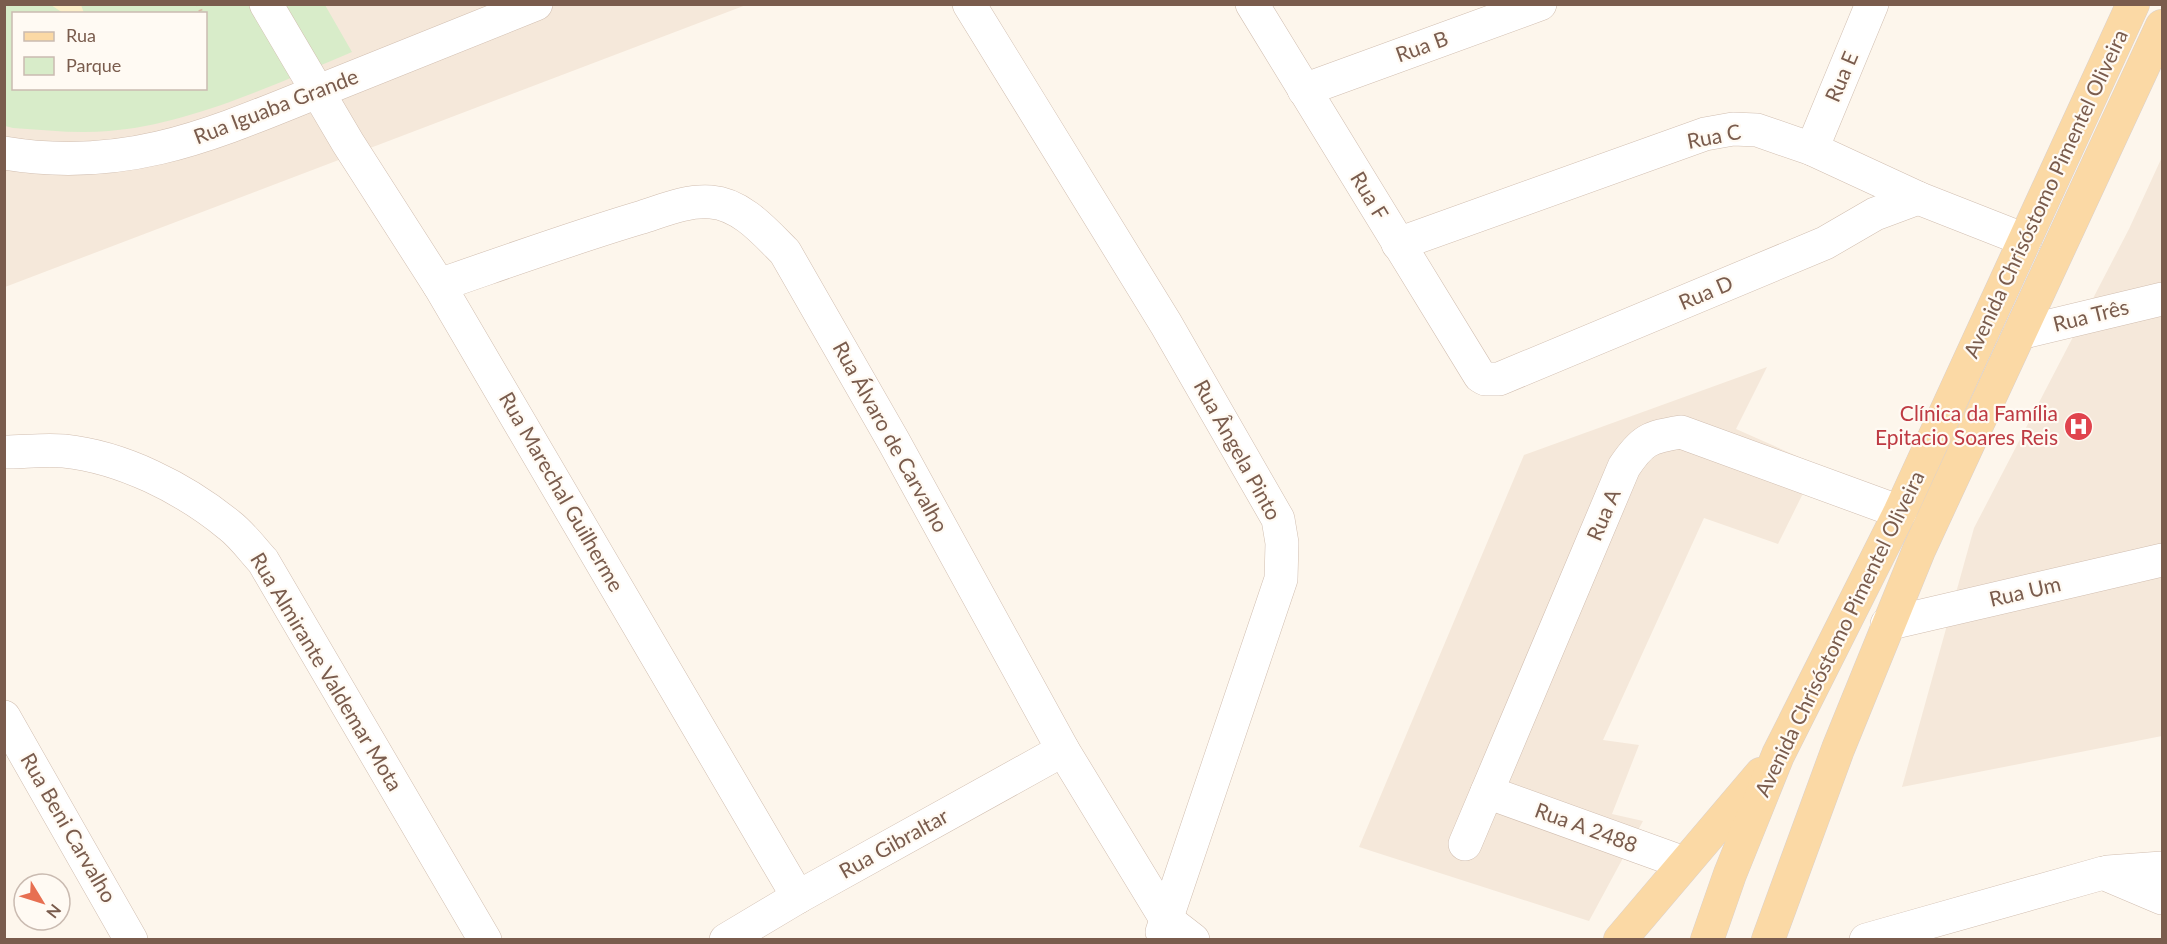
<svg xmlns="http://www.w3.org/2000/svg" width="2167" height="944" viewBox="0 0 2167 944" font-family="Lato,sans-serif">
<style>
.residential{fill:#f5e8da;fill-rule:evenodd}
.green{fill:#d8ecc9;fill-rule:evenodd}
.sand{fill:#fcefc7}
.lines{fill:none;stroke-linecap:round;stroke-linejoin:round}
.minor-casing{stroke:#d1beb0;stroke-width:34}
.major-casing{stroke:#dad1cd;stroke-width:34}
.path{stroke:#d9b8a5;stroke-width:4;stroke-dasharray:1.5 4.5;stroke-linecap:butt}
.minor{stroke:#fff;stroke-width:33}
.major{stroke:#fbd9a5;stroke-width:33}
.labels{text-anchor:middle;stroke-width:4.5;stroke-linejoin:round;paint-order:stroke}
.street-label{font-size:21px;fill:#7a5c4d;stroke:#fffaf3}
.health-label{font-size:21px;fill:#be3a42;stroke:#fffaf3;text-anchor:end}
</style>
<rect width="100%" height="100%" fill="#fdf6ec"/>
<g class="residential">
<path d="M5,5H746L5,287ZM14,14H206V88H14Z"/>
<path d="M2162,157V736L1902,787L1974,528L2129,229Z"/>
<path d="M1767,367L1736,429L1817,465L1778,544L1704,518L1603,740L1639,745L1612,814L1643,821L1589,921L1359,847L1524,455Z"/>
</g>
<path class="green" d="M5,5H325L352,52C278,83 189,125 109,131C77,134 45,130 13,128L5,126ZM14,14H206V88H14Z"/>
<path class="sand" d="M51,5H81L84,13H63Z"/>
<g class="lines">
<defs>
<g id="minor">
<path d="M266,4L348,143L439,285L798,897"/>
<path d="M969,4L1166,324L1278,519L1282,543L1281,579L1162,932"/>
<path d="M1252,4L1480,376L1485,379H1499L1825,243L1875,214L1918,198"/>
<path d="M1304,90L1540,4"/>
<path d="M1812,149L1872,4"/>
<path d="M4,153C129,174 217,132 329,87C398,60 467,32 536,4"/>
<path d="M1398,244L1705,134L1733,129L1757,130L1812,149L1918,198L2025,240"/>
<path d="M439,285C506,262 572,238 639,218C662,211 686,200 711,202C741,204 765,232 785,252L894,442L1063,750L1166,919L1193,940"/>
<path d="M2020,333L2162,299"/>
<path d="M4,452C24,452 45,449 64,451C122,457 184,488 229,525C242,535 252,549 263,561L485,940"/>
<path d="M1887,624L2162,560"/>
<path d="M4,717L131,940"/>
<path d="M1487,792L1684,863"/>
<path d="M1465,844L1624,467C1642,440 1649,437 1681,432L1900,512"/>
<path d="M2108,872L2162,868"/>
<path d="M726,940L798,897L1063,750"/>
<path d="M1866,940L2103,873L2162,898"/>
</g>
<g id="major">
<path d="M1620,940L1761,774"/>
<path d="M1707,940L1730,874L1778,755L1900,512L2133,4"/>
<path d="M1768,940L1838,749L1919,550L2162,26"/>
</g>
</defs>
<use href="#minor" class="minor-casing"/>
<use href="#major" class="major-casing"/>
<path class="path" d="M198,4L202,14"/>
<use href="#minor" class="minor"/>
<use href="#major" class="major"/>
</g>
<defs>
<symbol id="hospital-disc" viewBox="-11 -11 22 22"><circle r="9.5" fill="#e0444e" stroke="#fffaf3"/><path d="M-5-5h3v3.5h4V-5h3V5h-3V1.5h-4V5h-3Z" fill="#fff"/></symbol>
</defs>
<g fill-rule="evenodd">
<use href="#hospital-disc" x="2062" y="410" width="33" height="33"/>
</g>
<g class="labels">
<g class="street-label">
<text transform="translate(1422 47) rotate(-20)" y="7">Rua B</text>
<text transform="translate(1842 77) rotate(-67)" y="7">Rua E</text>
<text transform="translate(276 107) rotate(-21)" y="7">Rua Iguaba Grande</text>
<text transform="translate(1714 137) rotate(-11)" y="7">Rua C</text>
<text transform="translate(2046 194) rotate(-65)" y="7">Avenida Chrisóstomo Pimentel Oliveira</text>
<text transform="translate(1369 196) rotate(59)" y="7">Rua F</text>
<text transform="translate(1706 293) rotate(-23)" y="7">Rua D</text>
<text transform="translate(2091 316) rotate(-14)" y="7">Rua Três</text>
<text transform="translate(890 437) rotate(61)" y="7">Rua Álvaro de Carvalho</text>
<text transform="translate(1237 450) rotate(61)" y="7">Rua Ângela Pinto</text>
<text transform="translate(561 492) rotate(60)" y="7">Rua Marechal Guilherme</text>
<text transform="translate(1604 515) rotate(-67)" y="7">Rua A</text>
<text transform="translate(2025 592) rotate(-13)" y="7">Rua Um</text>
<text transform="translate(1840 634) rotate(-64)" y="7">Avenida Chrisóstomo Pimentel Oliveira</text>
<text transform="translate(326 672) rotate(59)" y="7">Rua Almirante Valdemar Mota</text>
<text transform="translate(68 828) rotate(60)" y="7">Rua Beni Carvalho</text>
<text transform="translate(1586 828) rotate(20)" y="7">Rua A 2488</text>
<text transform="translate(894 844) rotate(-29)" y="7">Rua Gibraltar</text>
</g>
<g class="health-label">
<text x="2058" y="421">Clínica da Família<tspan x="2058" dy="24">Epitacio Soares Reis</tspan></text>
</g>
</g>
<rect width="2167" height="944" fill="none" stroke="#7a5c4d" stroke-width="12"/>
<rect x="12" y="12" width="195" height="78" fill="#fffaf3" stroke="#cabbb1" stroke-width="1.5"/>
<rect x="24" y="32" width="30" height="9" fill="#fbd9a5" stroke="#cabbb1" stroke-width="1.5"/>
<text x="66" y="42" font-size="18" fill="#7a5c4d">Rua</text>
<rect x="24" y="57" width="30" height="18" fill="#d8ecc9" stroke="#cabbb1" stroke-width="1.5"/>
<text x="66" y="72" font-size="18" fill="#7a5c4d">Parque</text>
<g transform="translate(42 902) rotate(128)"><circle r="28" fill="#fffaf3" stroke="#cabbb1" stroke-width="1.5"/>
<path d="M0-4.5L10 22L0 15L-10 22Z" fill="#e76f51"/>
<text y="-9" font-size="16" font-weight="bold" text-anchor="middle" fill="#7a5c4d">N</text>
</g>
</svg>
